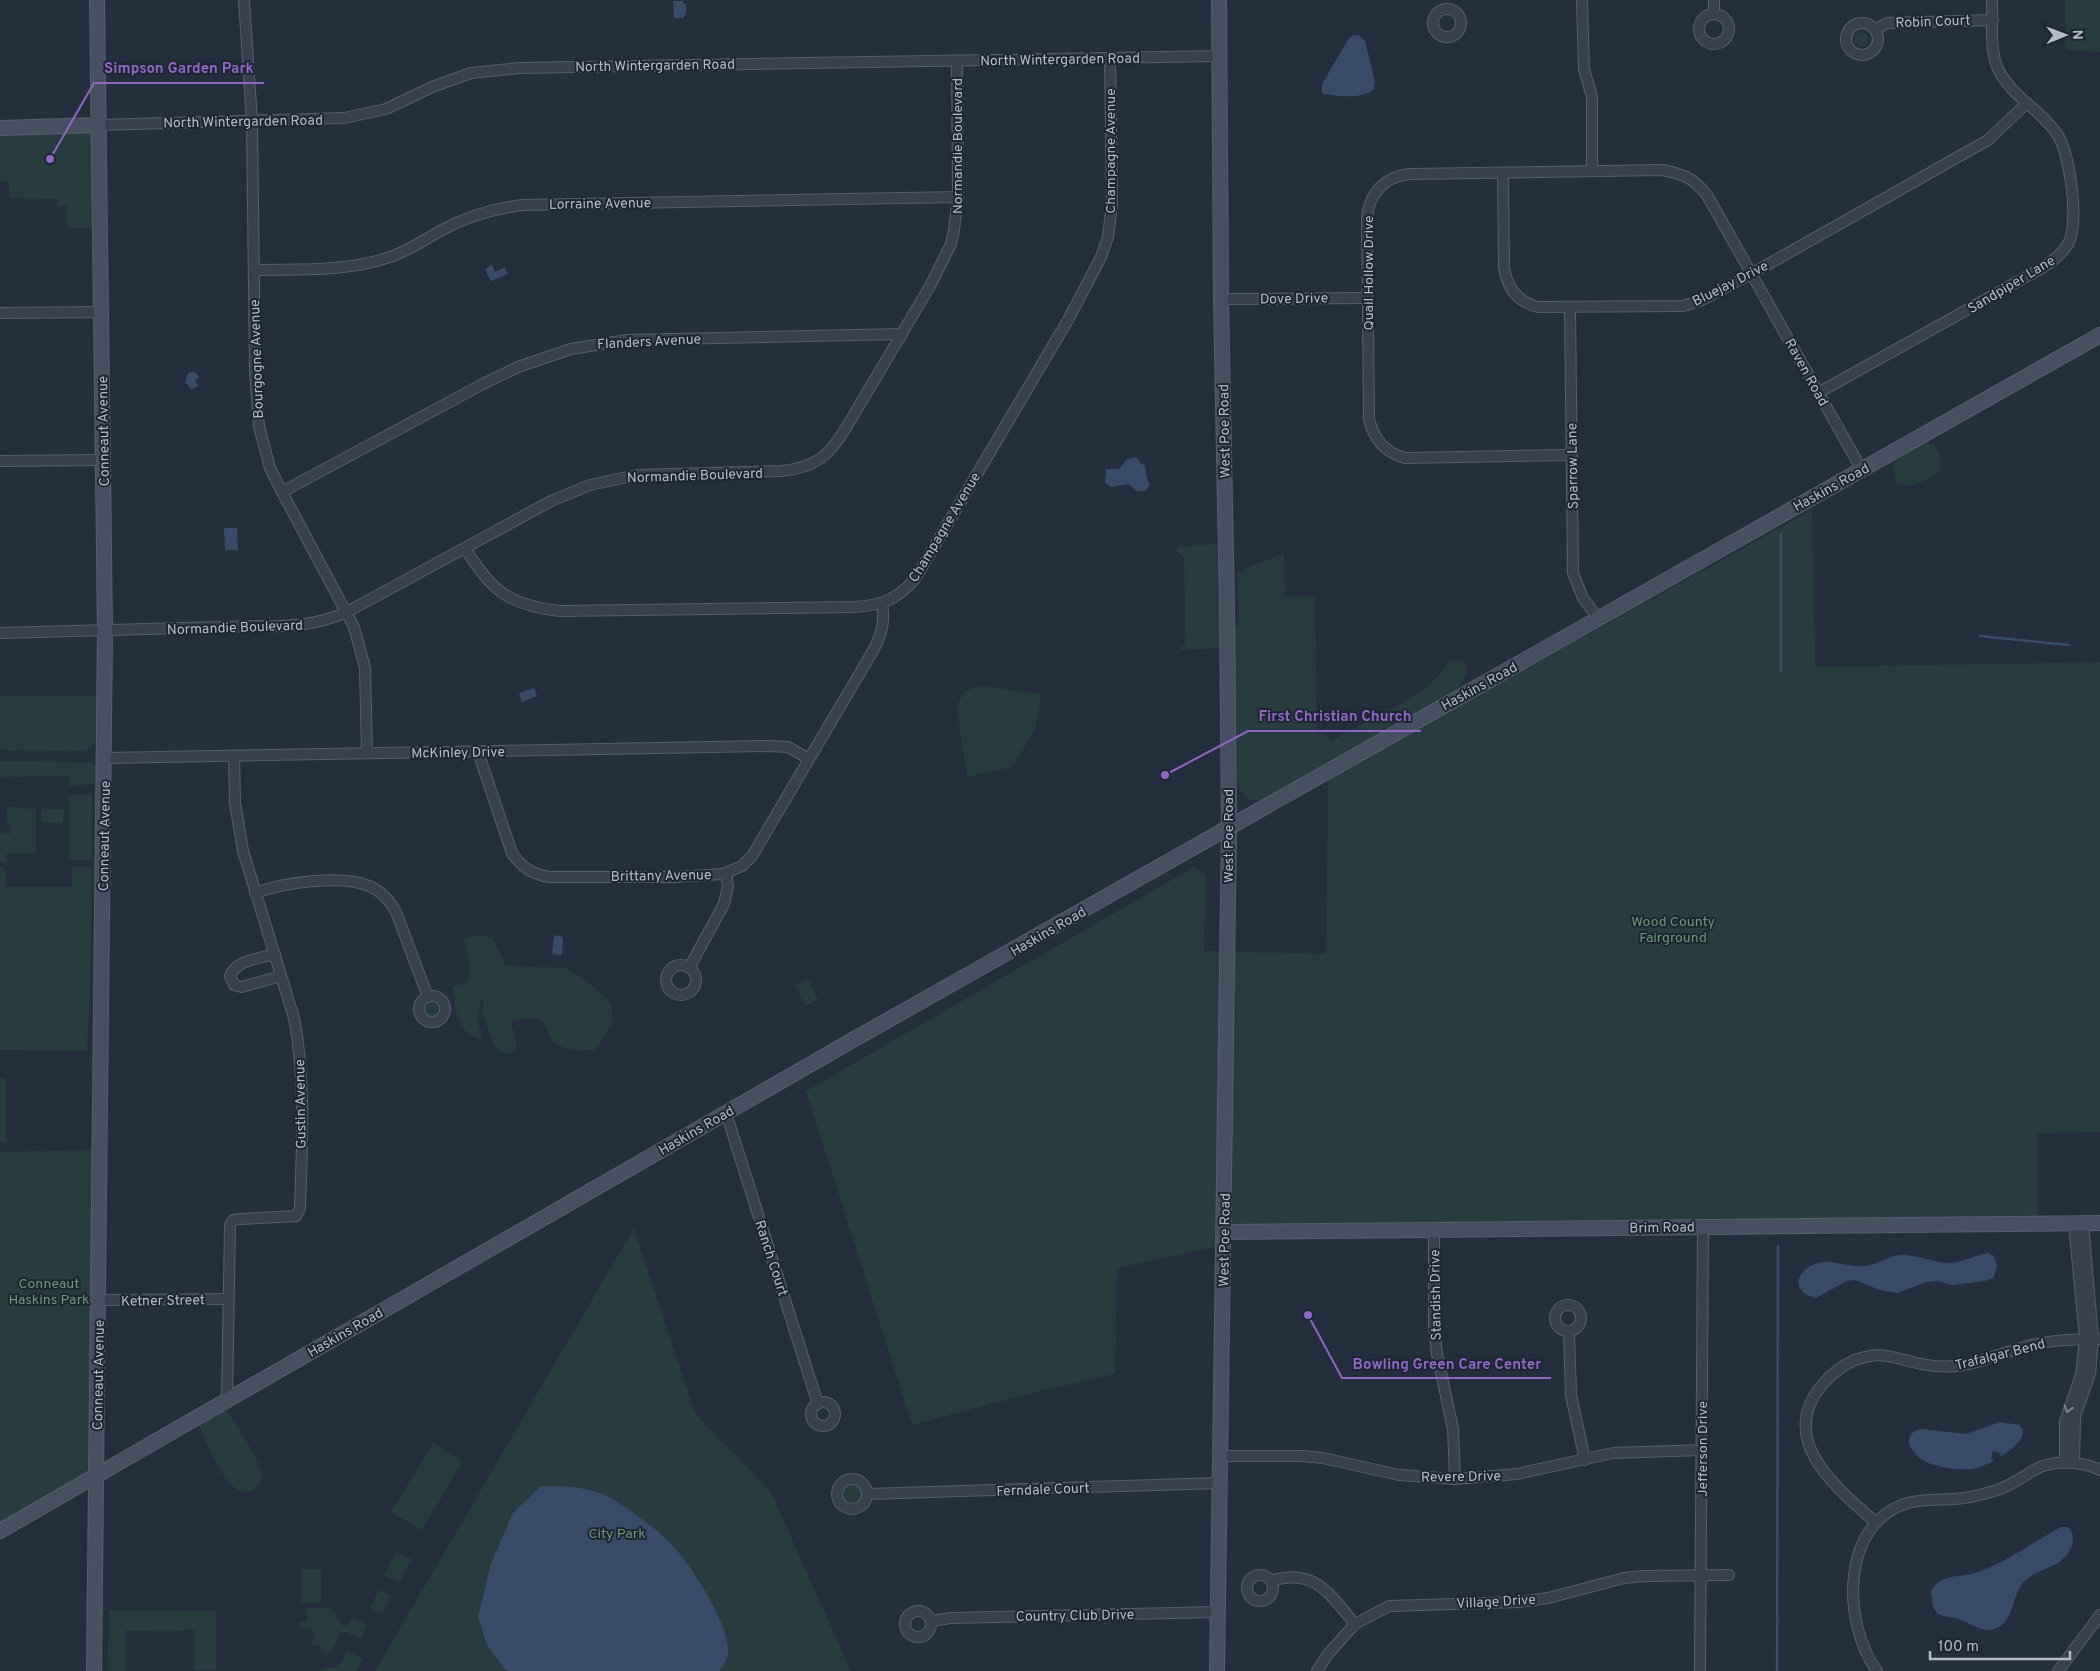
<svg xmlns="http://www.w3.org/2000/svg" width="2100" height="1671" viewBox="0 0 2100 1671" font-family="Overpass,sans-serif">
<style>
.green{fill:#263c3f}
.water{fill:#394c67}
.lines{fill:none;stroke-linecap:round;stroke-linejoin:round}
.stream{stroke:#394c67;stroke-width:2.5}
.street-casing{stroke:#565f6c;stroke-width:12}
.secondary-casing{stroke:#565f6c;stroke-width:16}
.street{stroke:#38414e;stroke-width:10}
.secondary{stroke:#465061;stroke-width:14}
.oneway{stroke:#7c8592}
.labels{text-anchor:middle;stroke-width:4;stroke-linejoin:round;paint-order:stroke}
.street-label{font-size:14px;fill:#b4bcc9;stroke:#1d2633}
.park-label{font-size:14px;fill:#6b9a76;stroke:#1d2633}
.leader{fill:none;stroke:#9266c3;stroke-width:2}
.callout-dot{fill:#9266c3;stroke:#1d2633;stroke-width:2}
.callout-label{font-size:15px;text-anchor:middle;font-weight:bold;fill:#9266c3;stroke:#1d2633;stroke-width:4;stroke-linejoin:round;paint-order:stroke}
</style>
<rect width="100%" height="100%" fill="#242f3e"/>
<g class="green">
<path d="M2065,0H2100V52L2066,50Z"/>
<circle cx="1861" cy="39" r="7"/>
<path d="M98,125L100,228H67V206H58V199L9,198V181H0V128Z"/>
<path d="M1922,442C1937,442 1942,455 1941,469C1933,479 1908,489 1896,484L1892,467L1897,458Z"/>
<path d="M1812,510L1815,667L2100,662V1132L2037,1133V1224L1225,1232L1215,1247L1117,1268L1115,1374L1040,1391L912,1425L806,1091L1194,867L1206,875L1204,951L1326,954L1328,779Z"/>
<path d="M1217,544L1220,648L1180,650V646L1186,647L1184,558L1177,552L1178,547Z"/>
<path d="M1284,554L1285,597L1315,596L1317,734H1325L1331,741C1363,723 1403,706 1431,683C1439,676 1444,667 1451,660H1462L1467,666L1466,676L1458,688L1264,800C1245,802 1242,797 1237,780L1233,636L1239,619L1238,574L1248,567Z"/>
<path d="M982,686L1041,694L1035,730L1012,767L967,777L957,708L960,699L966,690Z"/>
<path d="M0,696H100C100,720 106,736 86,751L0,750Z"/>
<path d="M0,761L89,762L98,768L100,777L95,784L69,786V776L0,777Z"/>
<rect x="69" y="795" width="23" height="65"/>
<path d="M7,807L36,809V854H6V862H0V834L11,833V823H7Z"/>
<path d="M42,809H64L63,823H41Z"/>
<path d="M0,866H2L3,870H6V887H72V866L92,867L91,954L87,1051L0,1050Z"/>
<path d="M477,935L493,938L506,966L565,968L592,985L611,1003L613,1023L595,1050C581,1050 565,1052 554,1042C549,1038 548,1029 544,1024C537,1015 521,1018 511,1022L517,1044L511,1055L500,1052L493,1043L483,1015V993L477,1017L482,1040C456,1033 456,1011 453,986L467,983L470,969L465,940Z"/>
<path d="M808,979L818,1000L805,1006L795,985Z"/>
<circle cx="432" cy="1010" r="7"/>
<rect x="0" y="1078" width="6" height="64"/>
<path d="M97,1150L96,1475L0,1531V1152Z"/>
<path d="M634,1228L695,1414L770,1490L851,1671H375Z"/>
<path d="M221,1410L229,1414C239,1430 256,1454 261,1471C264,1486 251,1497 238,1490C222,1482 210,1448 201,1432L199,1423Z"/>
<path d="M433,1443L463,1461L422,1530L391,1512Z"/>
<circle cx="852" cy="1494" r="9"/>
<path d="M396,1552L411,1559L400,1583L384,1576Z"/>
<rect x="301" y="1569" width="20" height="34"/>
<path d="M379,1590L391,1596L382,1615L370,1608Z"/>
<path d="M307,1608H331L343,1626L349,1624L352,1617L367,1624L361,1639L345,1632L339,1633L333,1651L326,1655L322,1652L319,1645H311V1641L316,1637C314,1629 307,1628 299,1628V1622H305L307,1619Z"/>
<path d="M109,1610L216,1611V1670H195L194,1630L125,1631L126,1671H108Z"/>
<path d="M347,1650L363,1658L356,1671H321V1667C341,1670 339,1666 347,1650Z"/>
</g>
<g class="water">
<path d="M673,1H683L684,4H686V15H684V18H674Z"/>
<path d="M1354,35L1360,36L1365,41L1375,82L1374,89C1363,99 1336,97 1322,93V84L1349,38Z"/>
<path d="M492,265L495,272L505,267L508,274L491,281L485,269Z"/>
<path d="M195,372L199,377L195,381L199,386L191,389L185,382L188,373Z"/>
<path d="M1136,457L1141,464L1145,465L1147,479L1150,485L1146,491H1136L1129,484L1111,487L1105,482L1106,469H1119L1126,460Z"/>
<path d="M224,528H237L238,550H225Z"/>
<path d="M534,688L537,696L522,702L519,693Z"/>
<path d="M554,935L563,937L562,955L552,954Z"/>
<path d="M1988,1253L1994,1256L1997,1267L1993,1278L1985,1281L1952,1285L1937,1281L1927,1282L1897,1293L1880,1290L1855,1280L1847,1281L1816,1298C1809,1296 1804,1295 1800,1288C1797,1282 1799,1276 1804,1271C1826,1252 1841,1269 1866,1266C1880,1264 1892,1253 1906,1255C1921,1256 1935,1263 1951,1263C1963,1262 1976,1255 1988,1253Z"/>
<path d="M2000,1422L2019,1425L2023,1430C2023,1443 2010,1450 2001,1457L2000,1453L1993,1451L1991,1459L1994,1461C1987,1464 1979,1468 1972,1469C1959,1471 1938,1467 1926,1462C1912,1455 1899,1435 1920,1429L1966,1434Z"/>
<path d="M541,1486C565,1486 589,1486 611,1498C625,1506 655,1528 666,1539C687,1558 732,1626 728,1654C727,1660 723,1666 719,1671H509L505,1669L487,1645L478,1617L491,1563L513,1513Z"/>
<path d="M2061,1527H2068C2073,1532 2074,1538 2072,1545C2062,1571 2037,1566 2022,1584C2013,1596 2013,1616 2002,1625C1986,1637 1973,1624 1959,1619C1951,1617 1943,1617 1937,1613L1933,1607L1931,1591C1942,1573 1958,1578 1975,1573C2006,1563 2033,1542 2061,1527Z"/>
</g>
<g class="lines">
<g class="stream">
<path d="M1980,636L2069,645"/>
<path d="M1781,671V534"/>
<path d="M1777,1671L1778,1246"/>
</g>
<defs>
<g id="street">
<path d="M244,0L252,121L255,371L259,426L270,468L282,492L354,627L365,668L367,753"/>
<path d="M1582,0L1584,69L1592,97V171"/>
<path d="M1714,0V14"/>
<circle cx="1447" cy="23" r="14"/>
<circle cx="1714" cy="29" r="15"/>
<circle cx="1862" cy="39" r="16"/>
<path d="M1875,30L1887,23L1993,20"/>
<path d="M98,125L344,118L386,109L432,87L471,73L519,68L1220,56"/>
<path d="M1503,173L1504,267C1507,287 1517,302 1538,307L1683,306L1702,300L1751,274L1988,140L2027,103"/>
<path d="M254,270C298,269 344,272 387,258C407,252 424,240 442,230C467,216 493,209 522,205L958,197"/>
<path d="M1221,299L1368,298"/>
<path d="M1570,307L1573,573L1583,598L1598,618"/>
<path d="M0,313L101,312"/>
<path d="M1818,393L2042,268C2052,261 2063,254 2069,242C2079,221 2070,153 2057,134C2041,110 2010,95 1998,69C1989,49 1993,21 1992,0"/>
<path d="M1572,455L1405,458C1384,452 1374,439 1369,419L1367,217C1370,193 1384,177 1409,174L1662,170C1684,174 1693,178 1707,195L1862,470"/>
<path d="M0,461L103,460"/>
<path d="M282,492L481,385L518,367L571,349L627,340L902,334"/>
<path d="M465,548C492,591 508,605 560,611L855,607C883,605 896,600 915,579L1068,320L1101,257L1108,237L1112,203L1110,58"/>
<path d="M0,633L258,626C290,627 317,625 347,612L551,501L590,485L637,475L781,471C815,468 829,456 846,428L930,286L951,244L954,230L958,197L957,61"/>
<path d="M478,752L512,853C521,867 532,874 549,877H674L723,874L742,866L752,856L874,649C882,633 885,622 882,603"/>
<path d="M104,758L769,746L788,747L809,759"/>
<path d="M255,893C283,883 341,874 369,886C381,891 390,901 396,912L428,997"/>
<path d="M275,954C259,959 237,959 230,976L234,985L242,987L281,976"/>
<circle cx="681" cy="980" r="15"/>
<path d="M689,968L724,904L728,886L726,873"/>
<circle cx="432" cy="1009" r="13"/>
<path d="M726,1113L818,1404"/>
<path d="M1434,1230V1327L1437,1354L1453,1429L1455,1479"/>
<path d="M99,1300L228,1299"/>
<circle cx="1568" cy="1318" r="13"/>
<path d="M1569,1331L1571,1395L1585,1460"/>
<path d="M227,1400L230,1225L233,1220L240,1219L296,1216L300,1208C302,1145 306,1080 294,1018L243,851L235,803L234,756"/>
<circle cx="823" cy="1414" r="12"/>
<path d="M1220,1456H1302L1323,1458L1399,1475L1455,1479L1517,1474L1613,1453L1702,1450"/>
<path d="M2065,1463V1421L2081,1375L2085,1339L2074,1224"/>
<path d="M2074,1463L2075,1416L2090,1374L2093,1339L2083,1223"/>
<circle cx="852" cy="1494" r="15"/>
<path d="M867,1494L1220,1483"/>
<path d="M1875,1522C1837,1488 1776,1440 1822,1385C1835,1370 1850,1359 1870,1356C1888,1353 1904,1361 1922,1364C1935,1367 1950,1367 1963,1365C1982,1362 1999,1354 2018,1349C2044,1340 2072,1339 2100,1339"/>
<circle cx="1260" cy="1588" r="13"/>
<path d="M1271,1581C1315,1567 1330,1595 1355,1624"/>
<circle cx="918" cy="1624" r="13"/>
<path d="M932,1621L950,1618L1218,1612"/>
<path d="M1317,1671L1328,1654L1355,1624L1389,1606L1519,1602L1548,1598L1624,1578L1645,1576L1729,1575"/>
<path d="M1700,1671L1703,1227"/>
<path d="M1877,1671C1842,1623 1840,1523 1908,1503C1923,1499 1938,1500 1953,1499C1968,1499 1980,1495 1994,1491C2009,1487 2021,1478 2034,1470C2053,1459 2081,1461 2100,1470"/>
<path d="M2058,1671L2100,1615"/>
</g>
<g id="secondary">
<path d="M0,128L98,125"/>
<path d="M1225,1232L2100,1223"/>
<path d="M0,1531L851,1041L2100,335"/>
<path d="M94,1671L105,631L97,0"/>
<path d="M1217,1671L1229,827L1227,607L1221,299L1219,0"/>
</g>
</defs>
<use href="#street" class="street-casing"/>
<use href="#secondary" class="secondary-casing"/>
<use href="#street" class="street"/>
<use href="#secondary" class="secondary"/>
</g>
<defs><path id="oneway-chevron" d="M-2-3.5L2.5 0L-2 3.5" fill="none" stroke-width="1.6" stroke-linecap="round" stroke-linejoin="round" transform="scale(1.25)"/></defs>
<use class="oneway" href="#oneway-chevron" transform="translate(2068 1409) rotate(107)"/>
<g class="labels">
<g class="street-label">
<text transform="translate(1933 21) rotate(-2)" y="5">Robin Court</text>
<text transform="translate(1060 59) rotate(-1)" y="5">North Wintergarden Road</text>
<text transform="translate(655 65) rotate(-1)" y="5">North Wintergarden Road</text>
<text transform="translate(243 121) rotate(-1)" y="5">North Wintergarden Road</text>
<text transform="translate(957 146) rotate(-90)" y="5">Normandie Boulevard</text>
<text transform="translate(1110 151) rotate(-90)" y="5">Champagne Avenue</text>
<text transform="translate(600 203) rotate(-1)" y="5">Lorraine Avenue</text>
<text transform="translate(1368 273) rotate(-90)" y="5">Quail Hollow Drive</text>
<text transform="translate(1730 283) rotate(-27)" y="5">Bluejay Drive</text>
<text transform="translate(2011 284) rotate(-31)" y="5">Sandpiper Lane</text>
<text transform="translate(1294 298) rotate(-1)" y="5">Dove Drive</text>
<text transform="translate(649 341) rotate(-3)" y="5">Flanders Avenue</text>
<text transform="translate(256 359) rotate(-92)" y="5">Bourgogne Avenue</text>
<text transform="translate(1807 372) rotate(61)" y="5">Raven Road</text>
<text transform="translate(103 431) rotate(-91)" y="5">Conneaut Avenue</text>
<text transform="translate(1224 431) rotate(-91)" y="5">West Poe Road</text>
<text transform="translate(1572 466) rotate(-91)" y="5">Sparrow Lane</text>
<text transform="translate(695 475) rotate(-2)" y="5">Normandie Boulevard</text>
<text transform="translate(1831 487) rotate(-29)" y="5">Haskins Road</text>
<text transform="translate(944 527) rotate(-59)" y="5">Champagne Avenue</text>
<text transform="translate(235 627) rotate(-2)" y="5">Normandie Boulevard</text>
<text transform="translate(1479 686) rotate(-29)" y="5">Haskins Road</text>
<text transform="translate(458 752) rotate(-1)" y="5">McKinley Drive</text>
<text transform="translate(104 836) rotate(-89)" y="5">Conneaut Avenue</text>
<text transform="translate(1228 836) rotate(-90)" y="5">West Poe Road</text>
<text transform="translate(661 875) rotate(-1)" y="5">Brittany Avenue</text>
<text transform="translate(1048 931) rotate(-30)" y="5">Haskins Road</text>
<text transform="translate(300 1104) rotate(-91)" y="5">Gustin Avenue</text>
<text transform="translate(696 1130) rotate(-30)" y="5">Haskins Road</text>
<text transform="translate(1662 1227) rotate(-1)" y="5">Brim Road</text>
<text transform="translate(1224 1240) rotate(-89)" y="5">West Poe Road</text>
<text transform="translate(772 1258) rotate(72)" y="5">Ranch Court</text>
<text transform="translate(1435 1295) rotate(-91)" y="5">Standish Drive</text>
<text transform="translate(163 1300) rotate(-1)" y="5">Ketner Street</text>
<text transform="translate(345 1332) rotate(-30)" y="5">Haskins Road</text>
<text transform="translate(2000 1354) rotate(-14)" y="5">Trafalgar Bend</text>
<text transform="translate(98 1375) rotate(-89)" y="5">Conneaut Avenue</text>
<text transform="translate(1702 1449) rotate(-90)" y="5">Jefferson Drive</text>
<text transform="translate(1461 1476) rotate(-1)" y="5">Revere Drive</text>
<text transform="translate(1043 1489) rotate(-2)" y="5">Ferndale Court</text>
<text transform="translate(1496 1601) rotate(-3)" y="5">Village Drive</text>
<text transform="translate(1075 1615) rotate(-1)" y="5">Country Club Drive</text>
</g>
<g class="park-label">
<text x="1673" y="926">Wood County<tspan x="1673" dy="16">Fairground</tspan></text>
<text x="49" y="1288">Conneaut<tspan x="49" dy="16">Haskins Park</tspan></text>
<text x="617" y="1538">City Park</text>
</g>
</g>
<path class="leader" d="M50 159L94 83H264M1165 775L1248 731H1421M1308 1315L1342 1378H1551"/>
<g class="callout-dot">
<circle cx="50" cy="159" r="5"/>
<circle cx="1165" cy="775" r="5"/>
<circle cx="1308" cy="1315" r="5"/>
</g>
<g class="callout-label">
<text x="179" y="73">Simpson Garden Park</text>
<text x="1335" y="721">First Christian Church</text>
<text x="1447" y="1369">Bowling Green Care Center</text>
</g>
<g transform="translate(2065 35) rotate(89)" stroke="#1d2633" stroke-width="4" paint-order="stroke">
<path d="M0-4L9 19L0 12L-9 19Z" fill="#b4bcc9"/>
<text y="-8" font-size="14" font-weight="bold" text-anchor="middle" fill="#b4bcc9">N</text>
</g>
<path d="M1930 1651v8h140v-8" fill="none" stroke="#b4bcc9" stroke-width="2.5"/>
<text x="1938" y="1651" font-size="15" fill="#b4bcc9" stroke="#1d2633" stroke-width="4" paint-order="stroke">100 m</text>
</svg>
